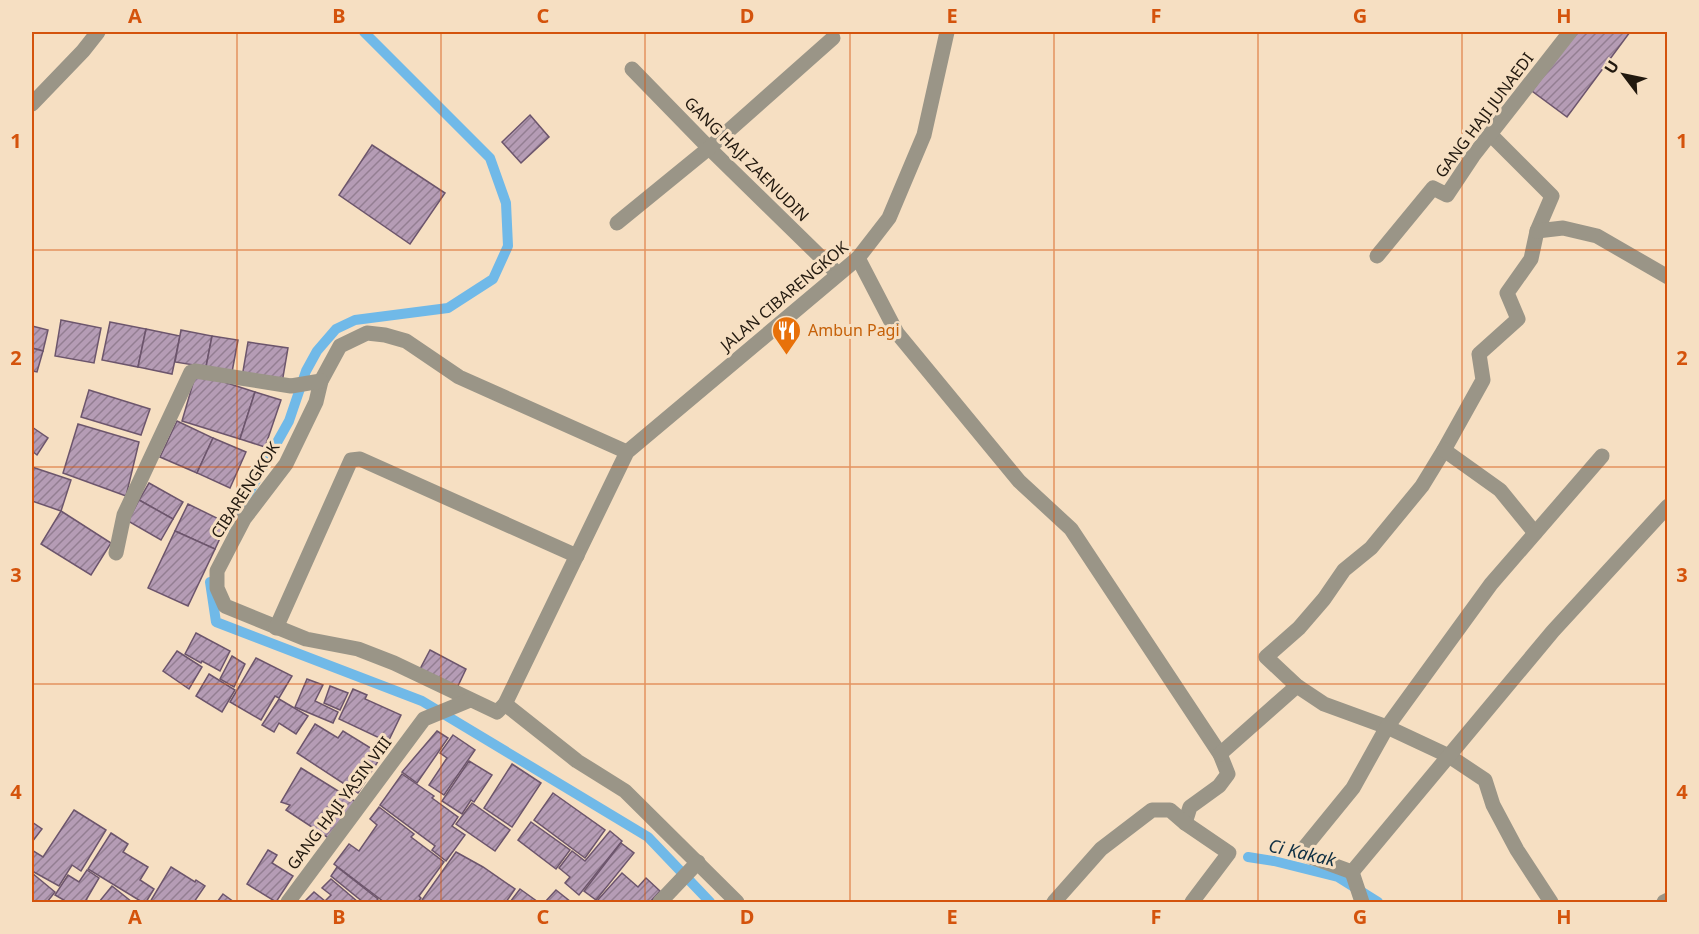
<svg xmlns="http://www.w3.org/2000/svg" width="1699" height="934" viewBox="0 0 1699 934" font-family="'Noto Sans',sans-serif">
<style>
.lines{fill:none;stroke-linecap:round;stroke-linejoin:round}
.stream{stroke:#70b9e8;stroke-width:10}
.building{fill:url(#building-hatch);stroke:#6c556c;stroke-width:1.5}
.minor{stroke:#9a9587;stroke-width:15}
.grid{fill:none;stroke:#d4530c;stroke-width:1.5;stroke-opacity:0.55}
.labels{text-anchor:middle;stroke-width:6;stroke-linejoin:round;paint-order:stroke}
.street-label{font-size:16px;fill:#22190f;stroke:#f6dfc2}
.food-label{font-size:16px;fill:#c56008;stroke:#f6dfc2;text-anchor:start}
.water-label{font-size:18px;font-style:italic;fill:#0f2f43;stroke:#f6dfc2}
.neatline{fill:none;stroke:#d4530c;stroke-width:2}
.grid-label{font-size:20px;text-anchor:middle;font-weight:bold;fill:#d4530c}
</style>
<defs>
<pattern id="building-hatch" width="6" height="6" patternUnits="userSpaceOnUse" patternTransform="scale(1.5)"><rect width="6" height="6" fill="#b59cb5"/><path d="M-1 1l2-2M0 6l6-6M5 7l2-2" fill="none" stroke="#937e92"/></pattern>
</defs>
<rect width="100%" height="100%" fill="#f6dfc2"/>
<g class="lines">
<g class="stream">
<path d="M232,527L247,496L289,421L306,371L317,351L336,329L355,320L448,308L493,279L508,246L506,203L490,158L364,32"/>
<path d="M210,582L216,622L422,701L648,837L710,902"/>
<path d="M1248,857L1274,861L1338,877L1378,902"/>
</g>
</g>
<g class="building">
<path d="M1576,32H1630L1567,117L1532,91Z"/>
<path d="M530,115L549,137L521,163L502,142Z"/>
<path d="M372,145L445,193L410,244L339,195Z"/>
<path d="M61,320L101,328L94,363L55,356Z"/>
<path d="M110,322L146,329L138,367L102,360Z"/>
<path d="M32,326L48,330L43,351L32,348Z"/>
<path d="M146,329L180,336L172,374L138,367Z"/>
<path d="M181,330L212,336L206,367L175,362Z"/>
<path d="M212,336L238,340L232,372L206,367Z"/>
<path d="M248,342L288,348L282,383L242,377Z"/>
<path d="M32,348L43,351L37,372L32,371Z"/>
<path d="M196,373L255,392L240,439L182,421Z"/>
<path d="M89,390L150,409L141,435L81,417Z"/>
<path d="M255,392L281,400L265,447L240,439Z"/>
<path d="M177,421L213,438L197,473L160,457Z"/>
<path d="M78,424L139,442L126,496L63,473Z"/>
<path d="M32,427L48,438L37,455L32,451Z"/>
<path d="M213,438L246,452L230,488L197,473Z"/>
<path d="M32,467L71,480L61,511L32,501Z"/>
<path d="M149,483L183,502L173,519L139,500Z"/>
<path d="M139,500L173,519L161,540L128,521Z"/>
<path d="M188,504L227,523L215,549L175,531Z"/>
<path d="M61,511L111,543L91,575L41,544Z"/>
<path d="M175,531L215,549L188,606L148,588Z"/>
<path d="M196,633L230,651L220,671L202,661L201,663L185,654Z"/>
<path d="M430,650L466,669L456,690L419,671Z"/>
<path d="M177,651L202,667L189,689L163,671Z"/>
<path d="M232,656L245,664L234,687L220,679Z"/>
<path d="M256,658L292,676L279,698L275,696L261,720L230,702Z"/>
<path d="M209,674L235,690L222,712L196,696Z"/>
<path d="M307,679L323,685L315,701L338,712L333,723L295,707Z"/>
<path d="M330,686L348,693L340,710L324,703Z"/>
<path d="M353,689L367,695L365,699L401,715L388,742L339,719Z"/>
<path d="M279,699L308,716L296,734L279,723L274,732L262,725Z"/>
<path d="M315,724L338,738L343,731L382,755L358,793L297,753Z"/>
<path d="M437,731L448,738L417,783L402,772Z"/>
<path d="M453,735L475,750L444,795L429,785L447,758L440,753Z"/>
<path d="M469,761L492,775L474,802L471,800L462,814L442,801Z"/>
<path d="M512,764L541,783L512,827L484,808Z"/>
<path d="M301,768L356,802L333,841L286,810L290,805L281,802Z"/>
<path d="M402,774L434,796L432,798L458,817L452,826L465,835L446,861L432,850L435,846L380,805Z"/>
<path d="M553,793L605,830L585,858L534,820Z"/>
<path d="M472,803L510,830L495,851L456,824Z"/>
<path d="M379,807L414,834L411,837L444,862L419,896L421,898L418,902H384L334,864L349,844L359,851L377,825L370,819Z"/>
<path d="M74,810L106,830L81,871L72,865L59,886L32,871V850L43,857Z"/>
<path d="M32,822L42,829L32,842Z"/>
<path d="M531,822L570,850L556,869L518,840Z"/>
<path d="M610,831L622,841L579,895L565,883L570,877L559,868L572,851L585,861Z"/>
<path d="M111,833L128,844L123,852L148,867L140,880L154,889L146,902H142L88,869Z"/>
<path d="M621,843L634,853L596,900L584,891Z"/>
<path d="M268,850L277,855L272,863L293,876L276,902L247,884Z"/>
<path d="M456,852L483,867L515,889L506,902H425L422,900Z"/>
<path d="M171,867L195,882L196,880L205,886L194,902H150Z"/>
<path d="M337,867L378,899L375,902H363L331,876Z"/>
<path d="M87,870L99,878L86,900L91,902H67L55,895L68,875L79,882Z"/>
<path d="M32,873L55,892L47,902H32Z"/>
<path d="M622,873L638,887L646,878L660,891L650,902H596Z"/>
<path d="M331,879L358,902H304L314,892L325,901L331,895L322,888Z"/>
<path d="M112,886L132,902H99Z"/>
<path d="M520,889L538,902H510Z"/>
<path d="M556,890L571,902H545Z"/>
<path d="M223,894L234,902H217Z"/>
</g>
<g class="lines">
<g class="minor">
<path d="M632,69L709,148L838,274"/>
<path d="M32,104L83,51L98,32"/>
<path d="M1490,134L1552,196L1537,231L1531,259L1507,293L1518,319L1479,354L1483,380L1444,450L1422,486L1371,548L1344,570L1324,599L1299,628L1266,657L1297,686L1324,704L1387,727L1449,756L1485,780L1493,805L1517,850L1551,902"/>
<path d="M617,223L709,148L833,38"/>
<path d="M1537,231L1563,228L1597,236L1668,277"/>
<path d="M1377,256L1433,188L1447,195L1473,156L1570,32"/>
<path d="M858,258L897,333L1019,481L1071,529L1220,754L1228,774L1219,786L1190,807L1185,823"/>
<path d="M1444,450L1500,490L1535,533"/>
<path d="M627,452L459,377L406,341L385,335L367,333L340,346L321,381L316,402L286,464L244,519L217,571V588L225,606L306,639L358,649L394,663L497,712L505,704L627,452L858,258L889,218L924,135L947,32"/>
<path d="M1602,456L1491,584L1387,727L1353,788L1300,853L1352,872L1553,631L1668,506"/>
<path d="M116,553L124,515L191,372L195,371L291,386L321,381"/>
<path d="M276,628L351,460L360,459L577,556"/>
<path d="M505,704L577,761L625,791L737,902"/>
<path d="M1220,754L1297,686"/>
<path d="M1352,872L1362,902"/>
<path d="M288,902L424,719L470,700"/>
<path d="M660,902L698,862"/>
<path d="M1054,902L1101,849L1152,810H1170L1185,823L1229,853L1192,902"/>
<path d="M1664,902L1668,900"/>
</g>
</g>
<path class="grid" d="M237,32V902M441,32V902M645,32V902M850,32V902M1054,32V902M1258,32V902M1462,32V902M32,250H1668M32,467H1668M32,684H1668"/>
<defs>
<symbol id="restaurant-pin" viewBox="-11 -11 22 30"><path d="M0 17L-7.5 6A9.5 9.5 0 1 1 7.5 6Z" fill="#e8710a" stroke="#f6dfc2"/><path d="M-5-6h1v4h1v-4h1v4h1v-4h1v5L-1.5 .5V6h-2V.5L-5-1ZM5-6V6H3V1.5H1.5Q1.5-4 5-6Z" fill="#fff"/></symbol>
</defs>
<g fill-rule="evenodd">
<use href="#restaurant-pin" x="770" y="314" width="33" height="45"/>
</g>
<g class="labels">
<g class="street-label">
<text transform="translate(1484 115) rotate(-53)" y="6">GANG HAJI JUNAEDI</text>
<text transform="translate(747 159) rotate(45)" y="6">GANG HAJI ZAENUDIN</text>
<text transform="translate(784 296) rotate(-40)" y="6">JALAN CIBARENGKOK</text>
<text transform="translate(245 490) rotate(-57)" y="6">CIBARENGKOK</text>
<text transform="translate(339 803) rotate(-53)" y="6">GANG HAJI YASIN VIII</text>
</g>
<g class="food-label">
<text x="808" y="336">Ambun Pagi</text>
</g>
<g class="water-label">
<text transform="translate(1302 853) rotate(13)" y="6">Ci Kakak</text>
</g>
</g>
<rect width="1699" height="934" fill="none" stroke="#f6dfc2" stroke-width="66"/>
<g transform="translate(1624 75) rotate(302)" stroke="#f6dfc2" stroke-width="4.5" paint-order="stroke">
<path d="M0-4.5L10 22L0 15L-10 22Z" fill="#22190f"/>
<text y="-9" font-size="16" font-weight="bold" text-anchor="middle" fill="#22190f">U</text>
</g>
<rect x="33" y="33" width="1633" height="868" class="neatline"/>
<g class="grid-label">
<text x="135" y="23">A</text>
<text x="339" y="23">B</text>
<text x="543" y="23">C</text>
<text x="747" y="23">D</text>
<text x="952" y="23">E</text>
<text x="1156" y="23">F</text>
<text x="1360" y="23">G</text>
<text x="1564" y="23">H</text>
<text x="16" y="148">1</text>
<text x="1682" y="148">1</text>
<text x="16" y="365">2</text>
<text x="1682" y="365">2</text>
<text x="16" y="582">3</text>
<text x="1682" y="582">3</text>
<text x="16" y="799">4</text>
<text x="1682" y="799">4</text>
<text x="135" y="924">A</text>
<text x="339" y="924">B</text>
<text x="543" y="924">C</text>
<text x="747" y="924">D</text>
<text x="952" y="924">E</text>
<text x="1156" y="924">F</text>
<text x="1360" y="924">G</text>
<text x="1564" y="924">H</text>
</g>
</svg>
